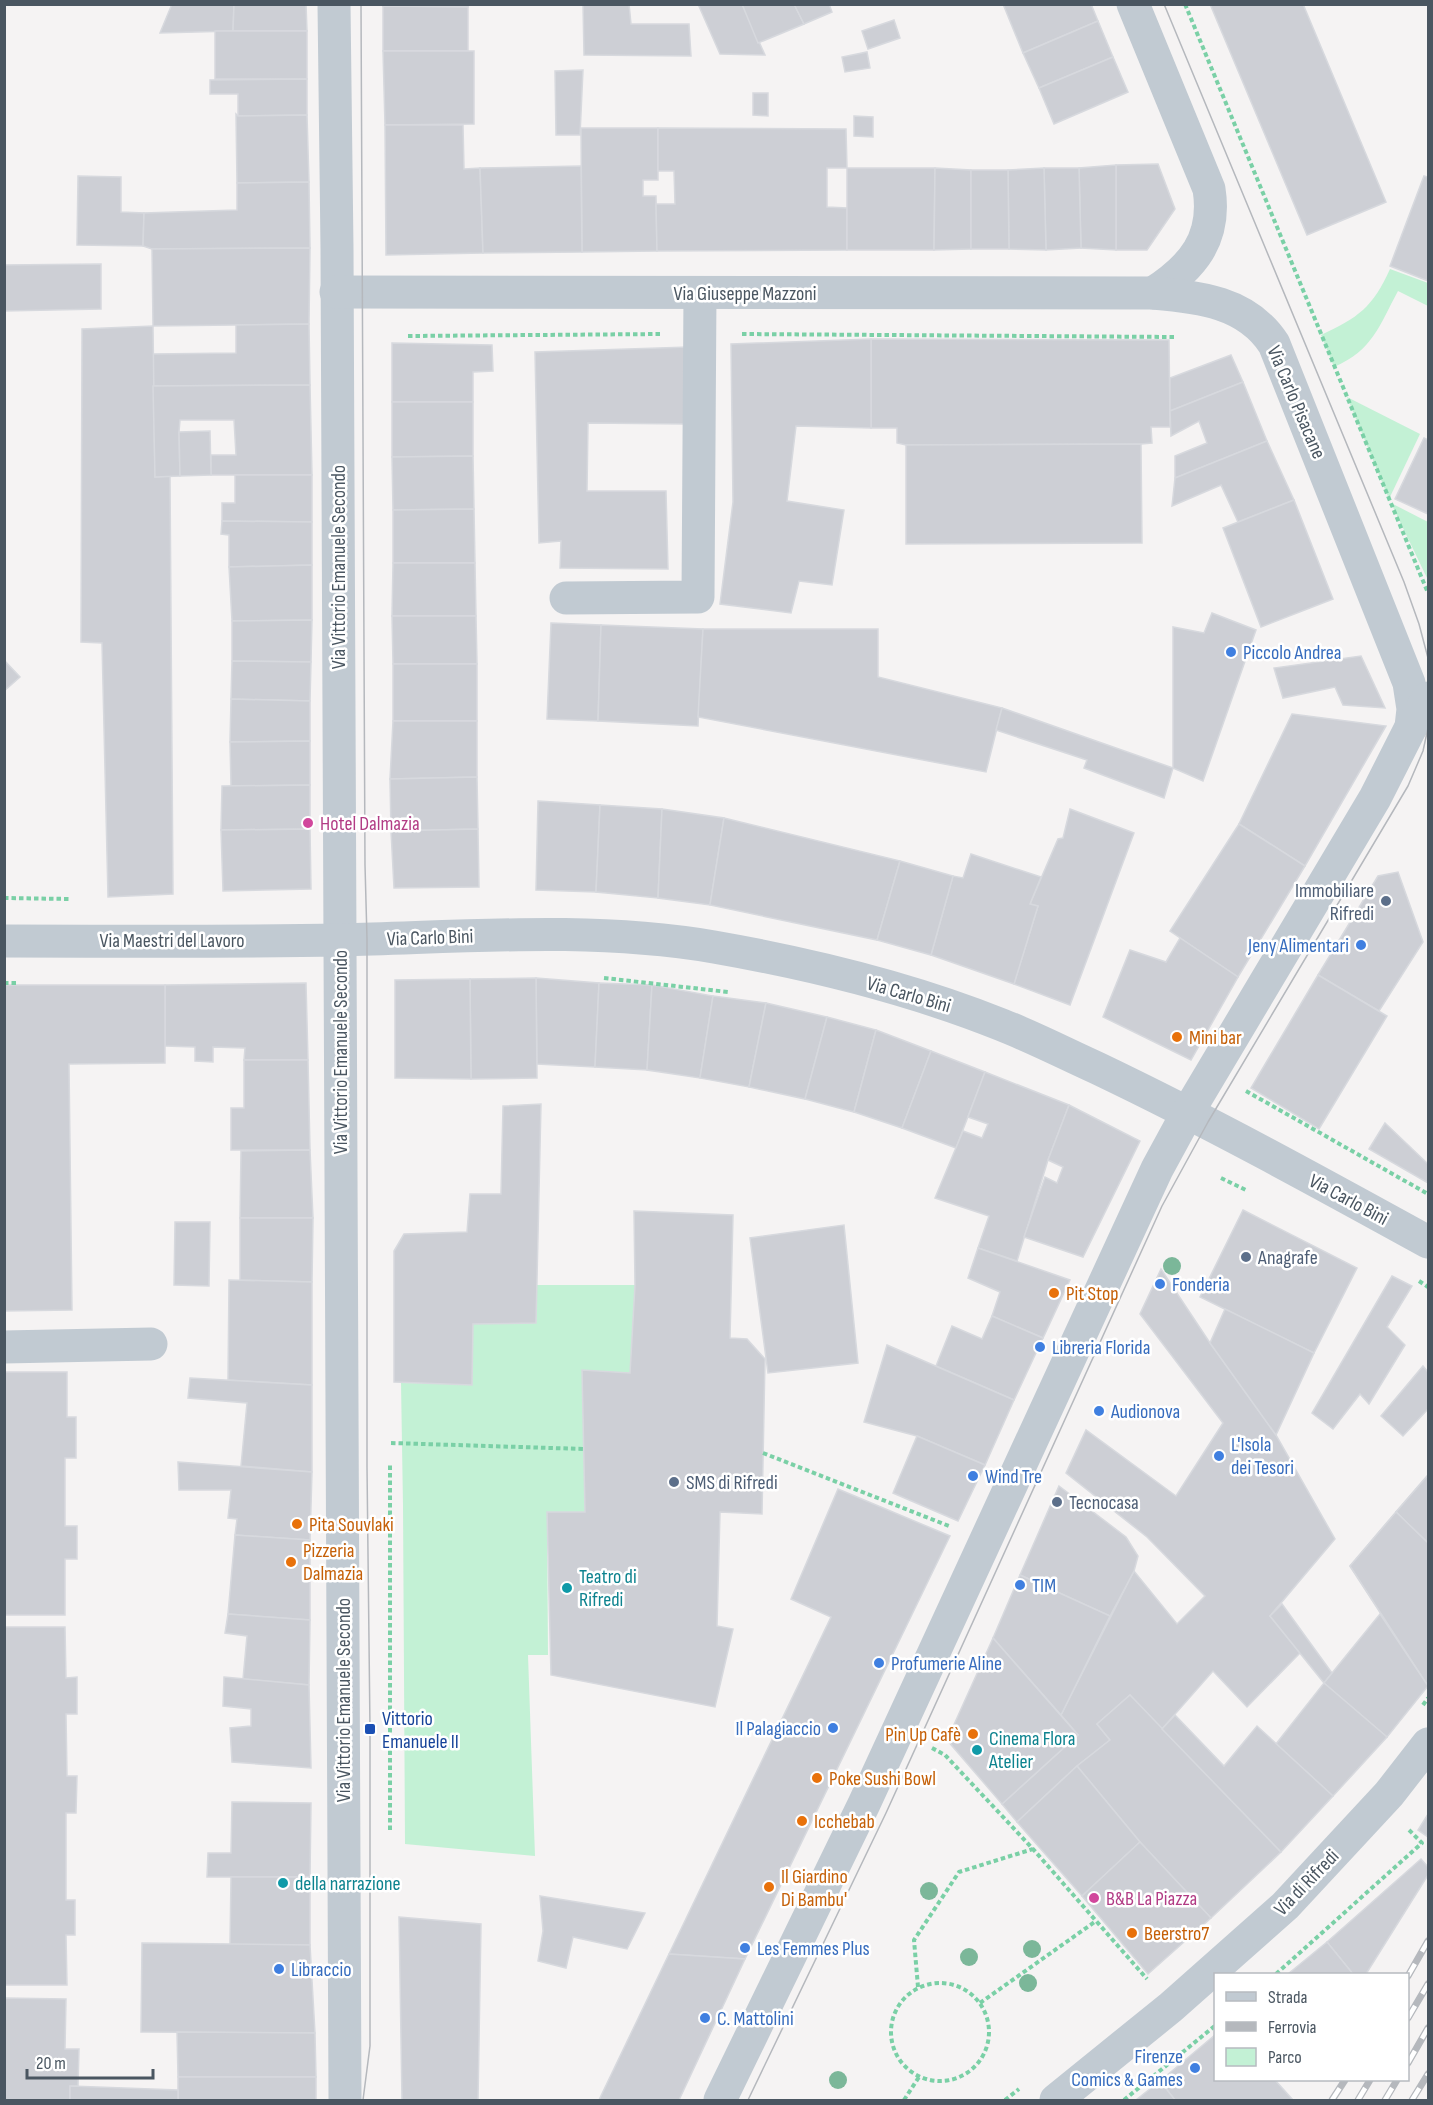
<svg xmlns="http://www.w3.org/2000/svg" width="1433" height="2105" viewBox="0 0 1433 2105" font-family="'Sofia Sans Condensed',sans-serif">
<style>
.green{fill:#c3f1d5}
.building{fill:#cdcfd5;stroke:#d7d9de;stroke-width:1.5}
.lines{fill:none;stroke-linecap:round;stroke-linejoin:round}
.path{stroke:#7ad0a6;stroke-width:4;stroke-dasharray:4.5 3;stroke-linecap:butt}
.minor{stroke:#c1cad2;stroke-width:33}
.tram{stroke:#b5b8bd;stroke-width:1.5}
.rail-casing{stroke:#b5b8bd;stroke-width:7}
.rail{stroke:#fff;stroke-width:4.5;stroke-dasharray:14;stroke-linecap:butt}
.tree{fill:#7bb799}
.shop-dot{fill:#3f7fe0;stroke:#fff;stroke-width:2}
.hotel-dot{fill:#d1479c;stroke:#fff;stroke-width:2}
.service-dot{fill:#5c6f8a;stroke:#fff;stroke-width:2}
.food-dot{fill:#e8710a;stroke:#fff;stroke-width:2}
.culture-dot{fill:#0f9aa8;stroke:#fff;stroke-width:2}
.transit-dot{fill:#1a4fb4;stroke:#fff;stroke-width:2}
.labels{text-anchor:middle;stroke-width:5;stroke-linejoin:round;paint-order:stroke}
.street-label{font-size:20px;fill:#4a5661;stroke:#fff}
.shop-label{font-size:20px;fill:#366cbe;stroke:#fff;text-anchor:start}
.hotel-label{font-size:20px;fill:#b23c85;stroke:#fff;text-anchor:start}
.service-label{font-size:20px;fill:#4e5e75;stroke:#fff;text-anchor:start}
.food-label{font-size:20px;fill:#c56008;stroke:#fff;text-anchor:start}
.culture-label{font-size:20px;fill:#0d838f;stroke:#fff;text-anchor:start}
.transit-label{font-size:20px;fill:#164399;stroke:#fff;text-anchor:start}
</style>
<rect width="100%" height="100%" fill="#f5f3f3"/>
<g class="green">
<path d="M1390,269L1428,283V306L1398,291C1379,326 1373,350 1334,367L1321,335C1358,318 1373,307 1390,269Z"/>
<path d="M1347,397L1420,434L1389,499Z"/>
<path d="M1391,503L1428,522V580Z"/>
<path d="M537,1285H635L630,1373L582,1370L585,1512H547L548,1655H528L535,1856L405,1844L403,1506L401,1383L471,1384L473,1324L536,1323Z"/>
</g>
<g class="building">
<path d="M172,4H234L233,31L160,33Z"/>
<path d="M234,4H306L307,31H233Z"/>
<path d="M383,4H468V7L383,6Z"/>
<path d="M583,4H629L631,24H689L691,56L584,55Z"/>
<path d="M698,4H742L765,55L720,54Z"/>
<path d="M742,4H794L804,24L758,43Z"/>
<path d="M794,4H829L832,12L804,24Z"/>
<path d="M1003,4H1091L1098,21L1023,53Z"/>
<path d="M1210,4H1303L1386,202L1307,235Z"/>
<path d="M383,6L468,7V51H383Z"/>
<path d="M894,20L900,38L868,49L862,31Z"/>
<path d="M1098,21L1113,57L1039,88L1023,53Z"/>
<rect x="215" y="31" width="92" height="48"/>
<path d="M383,51H474V124L385,125Z"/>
<path d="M867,52L870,68L845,72L842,57Z"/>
<path d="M1113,57L1128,92L1054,124L1039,88Z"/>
<path d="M583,70L580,135H556L555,71Z"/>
<path d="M307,79V115L238,116V94H210V80Z"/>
<path d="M753,93H768V116L753,115Z"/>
<path d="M236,114L238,116L307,115L309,182L237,183Z"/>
<path d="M854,116L873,117V137L854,136Z"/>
<path d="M385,125H463L464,169L480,168L483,253L386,255Z"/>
<path d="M581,128H658V180H643V196H656L657,251L582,252Z"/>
<path d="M658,128L846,129L847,168H827V207L847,208V250L657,251L656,204H675L674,171H658Z"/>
<path d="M1158,164L1175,209L1147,250H1116V165Z"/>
<path d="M1116,165V250L1081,248L1079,168Z"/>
<path d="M581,166L582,252L483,253L480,168Z"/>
<path d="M847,168H935L934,250H847Z"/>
<path d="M935,168L971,170V249L934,250Z"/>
<path d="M1044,168H1079L1081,248L1046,250Z"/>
<path d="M1044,168L1046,250L1009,249L1008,170Z"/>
<path d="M971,170H1008L1009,249H971Z"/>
<path d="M78,176L121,177V212L144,213L143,246L77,245Z"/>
<path d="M1424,176L1428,177V281L1390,266Z"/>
<path d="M309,182L310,248L152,249L143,246L144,213L237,210V183Z"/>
<path d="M310,248L309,324L153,326L152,249Z"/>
<path d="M101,264V309L4,311V265Z"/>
<path d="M309,324L310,385L153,386V354L236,353V325Z"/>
<path d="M153,326L155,477L170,476L173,894L108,897L102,643L81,642L82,329Z"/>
<path d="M871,339L1169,340L1170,427H1151L1152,443L1141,444L906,445L897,443V428H871Z"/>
<path d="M871,339V428L796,426L787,501L844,510L832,585L799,581L791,613L720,604L733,502L731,344Z"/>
<path d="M392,343L492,345L493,371L473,372V402H392Z"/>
<path d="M689,347L687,424L588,423L587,491H666L668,569L560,568L561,541L539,543L535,352Z"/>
<path d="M1231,355L1243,382L1170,411V378Z"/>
<path d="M1243,382L1267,441L1175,478V456L1207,443L1199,421L1171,436L1170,411Z"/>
<path d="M310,385L312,475H211V455H236L234,420H180L179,432L180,476L155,477L153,386Z"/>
<path d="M392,402H473V456L392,457Z"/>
<path d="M210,431L211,475L180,476L179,432Z"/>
<path d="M1424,438L1428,440V514L1395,499Z"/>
<path d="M1267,441L1294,500L1238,522L1221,485L1172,506L1175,478Z"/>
<path d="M1141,444L1142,543L906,544V445Z"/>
<path d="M473,456L474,509L393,510L392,457Z"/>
<path d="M235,475H312V522L222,521V503H235Z"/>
<path d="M1294,500L1333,599L1261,627L1223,528Z"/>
<path d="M474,509L475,563H393V510Z"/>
<path d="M222,521L312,522V565L229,567V535L221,534Z"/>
<path d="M393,563H475L476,616H392Z"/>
<path d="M312,565V620L232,621L229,567Z"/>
<path d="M1212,613L1256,630L1203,781L1173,768V627L1204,633Z"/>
<path d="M392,616H476L477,664H393Z"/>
<path d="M312,620L311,662L232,661V621Z"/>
<path d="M551,623L601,625L598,721L547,719Z"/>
<path d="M601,625L703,629L698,726L598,721Z"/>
<path d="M703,629H878V677L1002,708L986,772L698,717Z"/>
<path d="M1361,656L1385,708L1343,705L1335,687L1283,698L1274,668Z"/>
<path d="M4,660L20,677L4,691Z"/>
<path d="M232,661L311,662L310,701L231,699Z"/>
<rect x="393" y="664" width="84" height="57"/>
<path d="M231,699L310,701V741L230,742Z"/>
<path d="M1002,708L1173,768L1164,798L1084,768L1087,760L996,730Z"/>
<path d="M1292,714L1386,726L1305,866L1239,824Z"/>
<path d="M393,721H477V777L390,779Z"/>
<path d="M310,741V785L231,786L230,742Z"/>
<path d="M477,777L478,829L391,831L390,779Z"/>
<path d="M310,785V829L221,830L222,786Z"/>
<path d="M538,801L600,805L596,892L536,890Z"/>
<path d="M600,805L662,809L658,898L596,892Z"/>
<path d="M662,809L724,818L710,905L658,898Z"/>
<path d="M1070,809L1134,833L1070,1005L1014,984L1038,906L1030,904L1058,839L1063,838Z"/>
<path d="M724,818L900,861L877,940L710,905Z"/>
<path d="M1239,824L1305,866L1238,977L1170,931Z"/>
<path d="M310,829L311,889L223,891L221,830Z"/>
<path d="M478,829L479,887L394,888L391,831Z"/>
<path d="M971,854L1041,877L1030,904L1038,906L1014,984L931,955L953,876L963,878Z"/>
<path d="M900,861L953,876L931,955L877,940Z"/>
<path d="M1398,872L1423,942L1379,1011L1318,975L1378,876Z"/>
<path d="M1180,938L1238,977L1191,1060L1103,1017L1130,950L1166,962Z"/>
<path d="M1318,975L1387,1016L1319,1129L1251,1088Z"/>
<path d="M536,978L599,983L595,1067L537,1064Z"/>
<path d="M536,978L537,1078L471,1079L470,979Z"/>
<path d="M470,979L471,1079L395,1078V980Z"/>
<path d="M306,983L308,1060H244L245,1048L213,1047V1062L195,1061V1047L165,1046V985Z"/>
<path d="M599,983L652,985L647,1070L595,1067Z"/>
<path d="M4,985H165V1063L69,1064L72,1310L4,1311Z"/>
<path d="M652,985L713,996L700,1078L647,1070Z"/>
<path d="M713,996L766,1003L749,1087L700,1078Z"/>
<path d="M766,1003L827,1017L805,1099L749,1087Z"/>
<path d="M827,1017L876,1030L854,1112L805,1099Z"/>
<path d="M876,1030L931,1051L902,1128L854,1112Z"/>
<path d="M931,1051L985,1072L956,1148L902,1128Z"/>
<path d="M244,1060H308L310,1150H231V1108H244Z"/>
<path d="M985,1072L1069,1105L1048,1160L1017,1261L978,1248L989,1216L935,1198L963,1131L982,1138L988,1124L968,1117Z"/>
<path d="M541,1104L536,1323L473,1324L472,1385L394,1382V1251L404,1234L467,1232L470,1194H501L503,1106Z"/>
<path d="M1069,1105L1140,1141L1083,1257L1024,1237L1045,1177L1057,1183L1063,1167L1048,1160Z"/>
<path d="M1385,1123L1428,1164V1183L1369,1149Z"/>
<path d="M310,1150L313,1218H240L241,1151Z"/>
<path d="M1243,1210L1357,1268L1314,1353L1200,1297Z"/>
<path d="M634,1211L733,1215L730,1338L747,1339L765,1359L762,1514L720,1512L717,1626L733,1629L715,1707L551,1675L547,1512H585L582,1370L630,1373L635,1285Z"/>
<path d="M240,1218H313L312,1282L240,1280Z"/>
<path d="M175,1222H210L209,1286L174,1285Z"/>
<path d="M844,1225L858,1363L768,1373L750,1238Z"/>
<path d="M978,1248L1070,1280L1043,1338L992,1316L1000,1292L968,1278Z"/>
<path d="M1161,1269L1210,1343L1276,1435L1335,1539L1270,1616L1300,1653L1247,1707L1213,1671L1162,1729L1130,1695L1097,1724L1110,1740L1077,1766L1017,1822L1002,1804L1078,1735L1061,1715L1134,1571L1177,1624L1205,1596L1147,1537L1066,1473L1086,1430L1176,1496L1223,1423L1140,1314Z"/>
<path d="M1392,1276L1412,1286L1387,1327L1405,1345L1369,1404L1360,1394L1333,1429L1312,1413Z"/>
<path d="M229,1280L312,1282V1385L228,1380Z"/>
<path d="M1225,1309L1314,1353L1276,1435L1210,1343Z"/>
<path d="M992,1316L1043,1338L1014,1400L936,1366L952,1326L982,1339Z"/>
<path d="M887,1345L1014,1400L985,1465L917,1436L864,1422Z"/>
<path d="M1423,1366L1428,1372V1409L1403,1436L1381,1416Z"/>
<path d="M4,1372H67V1417H76V1458H65V1526H77V1559H65V1615H4Z"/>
<path d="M190,1378L312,1385V1472L241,1466L247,1403L188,1398Z"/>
<path d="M917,1436L985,1465L958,1521L893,1493Z"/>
<path d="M178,1462L312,1472L310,1540L235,1535L237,1519L228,1518L231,1490H179Z"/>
<path d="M1428,1475V1543L1396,1512Z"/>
<path d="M1428,1475V1543L1396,1512Z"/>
<path d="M1059,1486L1126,1537L1138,1556L1134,1571L1110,1616L1020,1575Z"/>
<path d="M838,1489L950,1536L745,1959L669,1954L831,1617L791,1599Z"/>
<path d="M1396,1512L1428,1543V1569L1409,1592L1422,1608L1428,1601V1686L1350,1566Z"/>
<path d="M1396,1512L1428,1543V1686L1350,1566Z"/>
<path d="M235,1535L310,1540V1620L228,1614Z"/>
<path d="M1020,1575L1110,1616L1061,1715L993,1638Z"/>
<path d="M1282,1604L1332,1673L1324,1683L1270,1616Z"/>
<path d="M228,1614L310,1620L309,1685L243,1679L247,1636L225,1633Z"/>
<path d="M1380,1614L1428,1686L1387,1737L1324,1683Z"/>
<path d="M4,1627H65L66,1678L77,1677V1714H66L67,1776H77L76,1813H66V1900H75V1935H66L67,1985H4Z"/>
<path d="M993,1638L1078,1735L1002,1804L947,1740Z"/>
<path d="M224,1677L309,1685L311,1768L232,1762L230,1728L251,1726V1709L223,1706Z"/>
<path d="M1324,1683L1387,1737L1333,1796L1276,1744Z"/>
<path d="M1130,1695L1281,1852L1211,1918L1140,1842L1077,1766L1110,1740L1097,1724Z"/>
<path d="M1175,1715L1224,1766L1257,1726L1333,1796L1281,1852L1162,1729Z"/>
<path d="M1077,1766L1140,1842L1082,1896L1017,1822Z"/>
<path d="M232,1802L311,1803L310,1877H207L208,1853H231Z"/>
<path d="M1428,1814V1837L1418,1830Z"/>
<path d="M1140,1842L1211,1918L1148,1974L1082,1896Z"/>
<path d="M1421,1859L1428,1867V1875L1366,1974H1353L1327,1942Z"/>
<path d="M231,1877H310V1945H230Z"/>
<path d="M540,1896L645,1913L627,1949L573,1937L566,1968L538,1961L543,1931Z"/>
<path d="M399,1917L481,1924L478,2100H402Z"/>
<path d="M1327,1942L1353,1974H1288Z"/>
<path d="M142,1943L310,1945L315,2033L141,2032Z"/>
<path d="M669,1954L745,1959L679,2100H599Z"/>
<path d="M4,1998L66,1999L65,2049H79L78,2086H70V2100H4Z"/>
<path d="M177,2032L315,2033L316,2077H178Z"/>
<path d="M1216,2034V2080H1275L1293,2100H1175L1160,2081Z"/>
<rect x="178" y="2077" width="138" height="23"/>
<path d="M1160,2081L1175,2100H1136Z"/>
<path d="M70,2086L178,2090V2100H70Z"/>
</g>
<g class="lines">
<g class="path">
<path d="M1185,4L1428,593"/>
<path d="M742,334L1175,337"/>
<path d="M408,336L662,334"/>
<path d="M4,898L71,899"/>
<path d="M604,978L728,992"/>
<path d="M4,983H16"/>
<path d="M1246,1091L1428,1194"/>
<path d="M1221,1178L1248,1191"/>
<path d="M1419,1281L1428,1287"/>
<path d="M391,1443L584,1449"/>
<path d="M763,1453L949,1526"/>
<path d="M1423,1705L1428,1698"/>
<path d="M932,1748L945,1755L1033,1849L1147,1979"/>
<path d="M390,1830V1464"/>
<path d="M1276,1974L1422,1843L1409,1830"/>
<circle cx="940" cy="2032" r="49"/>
<path d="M918,1987L914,1940L959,1872L1033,1849"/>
<path d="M980,2003L1096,1921"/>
<path d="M904,2100L919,2077"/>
<path d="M1005,2100L1019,2089"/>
<path d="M1124,2100L1216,2025"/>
</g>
<g class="minor">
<path d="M334,4L337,249L345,2100"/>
<path d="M1133,4L1209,189C1217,239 1192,268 1153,293"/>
<path d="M336,292L1153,293C1199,297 1247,302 1274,344L1409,683L1413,709L1411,727"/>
<path d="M566,598L698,597L700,293"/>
<path d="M4,941C117,941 229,942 341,940C466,937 590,926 714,947C811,964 910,988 1002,1025C1035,1038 1066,1054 1097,1068C1210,1122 1319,1182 1428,1242"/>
<path d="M4,1347L151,1344"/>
<path d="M720,2100L864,1804L1157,1169L1188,1112L1375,798L1411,727L1428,698"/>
<path d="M1056,2100L1171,2007L1285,1906L1389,1794L1428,1744"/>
</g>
<g class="tram">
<path d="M361,4L365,865L367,939V1467L370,1729V2046L363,2100"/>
<path d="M1164,4L1404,582L1419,624L1428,658"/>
<path d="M748,2100L886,1813L1162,1206L1208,1122L1408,786L1423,751L1428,728"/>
</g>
<defs>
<g id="rail">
<path d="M1408,1976L1428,1941"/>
<path d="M1408,2018L1428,1984"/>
<path d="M1408,2063L1428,2028"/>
<path d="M1332,2100L1345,2080"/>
<path d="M1358,2100L1370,2080"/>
<path d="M1385,2100L1397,2080"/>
<path d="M1412,2100L1428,2074"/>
</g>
</defs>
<use href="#rail" class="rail-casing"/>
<use href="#rail" class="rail"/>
</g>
<g class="tree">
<circle cx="1172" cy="1266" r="9"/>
<circle cx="929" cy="1891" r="9"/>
<circle cx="1032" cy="1949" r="9"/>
<circle cx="969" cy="1957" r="9"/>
<circle cx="1028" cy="1983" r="9"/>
<circle cx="838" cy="2080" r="9"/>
</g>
<g class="shop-dot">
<circle cx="1231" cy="652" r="6"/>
<circle cx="1361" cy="945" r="6"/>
<circle cx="1160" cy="1284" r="6"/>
<circle cx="1040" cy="1347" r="6"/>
<circle cx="1099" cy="1411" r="6"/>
<circle cx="1219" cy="1456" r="6"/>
<circle cx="973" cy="1476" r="6"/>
<circle cx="1020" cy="1585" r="6"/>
<circle cx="879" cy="1663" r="6"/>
<circle cx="833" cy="1728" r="6"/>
<circle cx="745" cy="1948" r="6"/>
<circle cx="279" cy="1969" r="6"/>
<circle cx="705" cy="2018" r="6"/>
<circle cx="1195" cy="2068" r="6"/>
</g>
<g class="hotel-dot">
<circle cx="308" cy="823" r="6"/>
<circle cx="1094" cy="1898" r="6"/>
</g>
<g class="service-dot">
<circle cx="1386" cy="901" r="6"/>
<circle cx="1246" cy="1257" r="6"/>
<circle cx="674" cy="1482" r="6"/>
<circle cx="1057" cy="1502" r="6"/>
</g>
<g class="food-dot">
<circle cx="1177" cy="1037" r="6"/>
<circle cx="1054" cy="1293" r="6"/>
<circle cx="297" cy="1524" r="6"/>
<circle cx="291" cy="1562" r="6"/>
<circle cx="973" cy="1734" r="6"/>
<circle cx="817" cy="1778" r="6"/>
<circle cx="802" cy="1821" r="6"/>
<circle cx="769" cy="1887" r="6"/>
<circle cx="1132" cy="1933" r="6"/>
</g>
<g class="culture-dot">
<circle cx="567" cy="1588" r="6"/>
<circle cx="977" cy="1750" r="6"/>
<circle cx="283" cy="1883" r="6"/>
</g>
<rect class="transit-dot" x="364" y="1723" width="12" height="12" rx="3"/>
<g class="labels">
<g class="street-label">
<text x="745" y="300">Via Giuseppe Mazzoni</text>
<text transform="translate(1297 402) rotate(67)" y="7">Via Carlo Pisacane</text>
<text transform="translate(338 567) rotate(-90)" y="7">Via Vittorio Emanuele Secondo</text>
<text transform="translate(430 937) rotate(-2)" y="7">Via Carlo Bini</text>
<text x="172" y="947">Via Maestri del Lavoro</text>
<text transform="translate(909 994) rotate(16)" y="7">Via Carlo Bini</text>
<text transform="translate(340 1052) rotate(-90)" y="7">Via Vittorio Emanuele Secondo</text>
<text transform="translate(1349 1199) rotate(28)" y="7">Via Carlo Bini</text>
<text transform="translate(343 1700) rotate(-90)" y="7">Via Vittorio Emanuele Secondo</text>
<text transform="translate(1306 1882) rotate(-46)" y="7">Via di Rifredi</text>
</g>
<g class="shop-label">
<text x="1243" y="659">Piccolo Andrea</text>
<text x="1349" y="952" text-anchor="end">Jeny Alimentari</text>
<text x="1172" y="1291">Fonderia</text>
<text x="1052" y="1354">Libreria Florida</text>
<text x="1111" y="1418">Audionova</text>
<text x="1231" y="1451">L'Isola<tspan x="1231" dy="23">dei Tesori</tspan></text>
<text x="985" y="1483">Wind Tre</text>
<text x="1032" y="1592">TIM</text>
<text x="891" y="1670">Profumerie Aline</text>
<text x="821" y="1735" text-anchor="end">Il Palagiaccio</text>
<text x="757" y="1955">Les Femmes Plus</text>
<text x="291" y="1976">Libraccio</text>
<text x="717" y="2025">C. Mattolini</text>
<text x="1183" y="2063" text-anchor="end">Firenze<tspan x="1183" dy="23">Comics &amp; Games</tspan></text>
</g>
<g class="hotel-label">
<text x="320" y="830">Hotel Dalmazia</text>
<text x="1106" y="1905">B&amp;B La Piazza</text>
</g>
<g class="service-label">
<text x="1374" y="897" text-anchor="end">Immobiliare<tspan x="1374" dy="23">Rifredi</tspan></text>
<text x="1258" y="1264">Anagrafe</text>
<text x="686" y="1489">SMS di Rifredi</text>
<text x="1069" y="1509">Tecnocasa</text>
</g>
<g class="food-label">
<text x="1189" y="1044">Mini bar</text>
<text x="1066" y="1300">Pit Stop</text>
<text x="309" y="1531">Pita Souvlaki</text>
<text x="303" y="1557">Pizzeria<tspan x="303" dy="23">Dalmazia</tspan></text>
<text x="961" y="1741" text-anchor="end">Pin Up Cafè</text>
<text x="829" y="1785">Poke Sushi Bowl</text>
<text x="814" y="1828">Icchebab</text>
<text x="781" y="1883">Il Giardino<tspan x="781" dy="23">Di Bambu'</tspan></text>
<text x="1144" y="1940">Beerstro7</text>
</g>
<g class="culture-label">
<text x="579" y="1583">Teatro di<tspan x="579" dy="23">Rifredi</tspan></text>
<text x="989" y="1745">Cinema Flora<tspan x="989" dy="23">Atelier</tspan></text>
<text x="295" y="1890">della narrazione</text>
</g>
<g class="transit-label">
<text x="382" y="1725">Vittorio<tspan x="382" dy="23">Emanuele II</tspan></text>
</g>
</g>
<rect width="1433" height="2105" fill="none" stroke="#4a5661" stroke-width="12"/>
<rect x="1214" y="1973" width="195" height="108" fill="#ffffff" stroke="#b7bbc0" stroke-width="1.5"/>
<rect x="1226" y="1992" width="30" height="9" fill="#c1cad2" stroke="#b7bbc0" stroke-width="1.5"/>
<text x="1268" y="2003" font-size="18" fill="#4a5661">Strada</text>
<rect x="1226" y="2022" width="30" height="9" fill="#b5b8bd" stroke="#b7bbc0" stroke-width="1.5"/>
<text x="1268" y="2033" font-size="18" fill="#4a5661">Ferrovia</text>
<rect x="1226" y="2048" width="30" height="18" fill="#c3f1d5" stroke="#b7bbc0" stroke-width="1.5"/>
<text x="1268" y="2063" font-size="18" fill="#4a5661">Parco</text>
<path d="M27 2069v9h126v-9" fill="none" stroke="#4a5661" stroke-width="3"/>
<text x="36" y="2069" font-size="18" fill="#4a5661" stroke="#ffffff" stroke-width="4.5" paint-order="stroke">20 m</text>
</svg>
